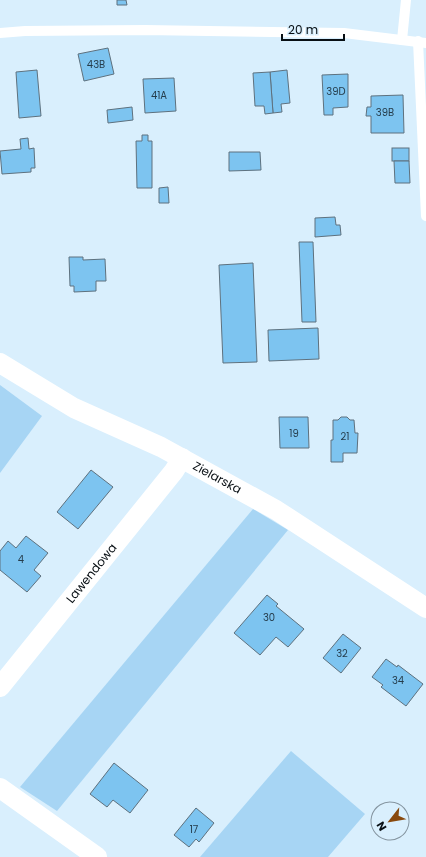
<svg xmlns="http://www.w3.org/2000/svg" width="426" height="857" viewBox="0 0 426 857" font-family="Poppins,sans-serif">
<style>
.green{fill:#a7d5f4}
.building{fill:#7dc4f0;stroke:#5e717e}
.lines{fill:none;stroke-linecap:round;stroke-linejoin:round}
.lane{stroke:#fff;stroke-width:10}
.street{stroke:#fff;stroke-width:20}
.labels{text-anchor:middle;stroke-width:3;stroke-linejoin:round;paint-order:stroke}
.number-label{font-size:10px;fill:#253c4b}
.street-label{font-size:12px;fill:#080f14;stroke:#d9effd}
</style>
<rect width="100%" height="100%" fill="#d9effd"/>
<g class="green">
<path d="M0,385L42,416L0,473Z"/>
<path d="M253,509L288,530L57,811L20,787Z"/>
<path d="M291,751L365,814L328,857H200Z"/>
</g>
<g class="building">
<path d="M117,0H126L127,5H117Z"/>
<path d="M108,48L114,74L84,81L78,54Z"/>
<path d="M37,70L41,116L19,118L16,72Z"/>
<path d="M287,70L290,103L281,104L282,112L273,113L270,72Z"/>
<path d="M270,72L273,113L265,114L264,106H255L253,73Z"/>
<path d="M348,74V107L333,108V115H324L322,75Z"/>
<path d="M174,78L176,111L145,113L143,79Z"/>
<path d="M403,95L404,133H371V116H366L367,107H371V96Z"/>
<path d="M132,107L133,120L108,123L107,110Z"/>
<path d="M142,135H148V141H152V188H137L136,141H142Z"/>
<path d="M28,138L29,149L34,148L35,168H31V172L2,174L0,151L21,149L20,139Z"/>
<rect x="392" y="148" width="17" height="13"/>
<path d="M229,152H260L261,170L229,171Z"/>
<path d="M394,161H409L410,183H395Z"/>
<path d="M168,187L169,203H159V188Z"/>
<path d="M335,217L336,225H340L341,235L315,237V218Z"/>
<path d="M299,242H313L316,322H302Z"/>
<path d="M69,257H83V260L105,259L106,281H96V291L74,292V286H70Z"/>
<path d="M253,263L257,362L223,363L219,265Z"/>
<path d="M318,328L319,359L269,361L268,330Z"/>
<path d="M279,417H308L309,448H280Z"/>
<path d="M341,417H347L350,420H354L355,433H358L357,453H343V462H331V440H333V420H338Z"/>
<path d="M91,470L113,487L78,529L57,512Z"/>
<path d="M26,536L48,553L34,570L41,576L27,592L0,570V551L8,541L16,548Z"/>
<path d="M267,595L278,604L276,606L304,629L288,647L276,637L260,655L234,633Z"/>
<path d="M343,634L361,648L341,673L323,658Z"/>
<path d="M386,659L397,667L398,665L423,684L406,706L381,687L383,685L372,677Z"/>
<path d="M114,763L148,790L130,813L113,800L107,807L90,794Z"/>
<path d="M196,808L214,823L199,842L196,839L189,847L174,835Z"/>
</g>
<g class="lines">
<g class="lane">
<path d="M0,33L25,31L145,30L344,33L426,43"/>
<path d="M402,40L406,0"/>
<path d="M418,41L426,216"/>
</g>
<g class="street">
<path id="s1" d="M0,363L74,408L161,447L276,510L426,608"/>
<path id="s2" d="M0,687L174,471L182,458"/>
<path d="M0,788L97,857"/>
</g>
</g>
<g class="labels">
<g class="number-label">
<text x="96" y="68">43B</text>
<text x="336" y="95">39D</text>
<text x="159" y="99">41A</text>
<text x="385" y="116">39B</text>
<text x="294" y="437">19</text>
<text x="345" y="440">21</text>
<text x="21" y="563">4</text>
<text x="269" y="621">30</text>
<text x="342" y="657">32</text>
<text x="398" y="684">34</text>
<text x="194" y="833">17</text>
</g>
<g class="street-label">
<text dy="4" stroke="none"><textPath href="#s1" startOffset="246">Zielarska</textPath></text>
<text dy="4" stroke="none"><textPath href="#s2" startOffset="146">Lawendowa</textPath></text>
</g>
</g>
<g transform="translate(390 821) rotate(239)"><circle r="19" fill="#d9effd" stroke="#8595a0"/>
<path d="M0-3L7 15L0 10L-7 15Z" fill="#88490e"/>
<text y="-6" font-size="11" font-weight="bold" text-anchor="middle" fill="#080f14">N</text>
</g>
<path d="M282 34v6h62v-6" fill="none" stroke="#080f14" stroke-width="2"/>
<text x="288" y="34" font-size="12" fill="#080f14" stroke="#d9effd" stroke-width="3" paint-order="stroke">20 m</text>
</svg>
